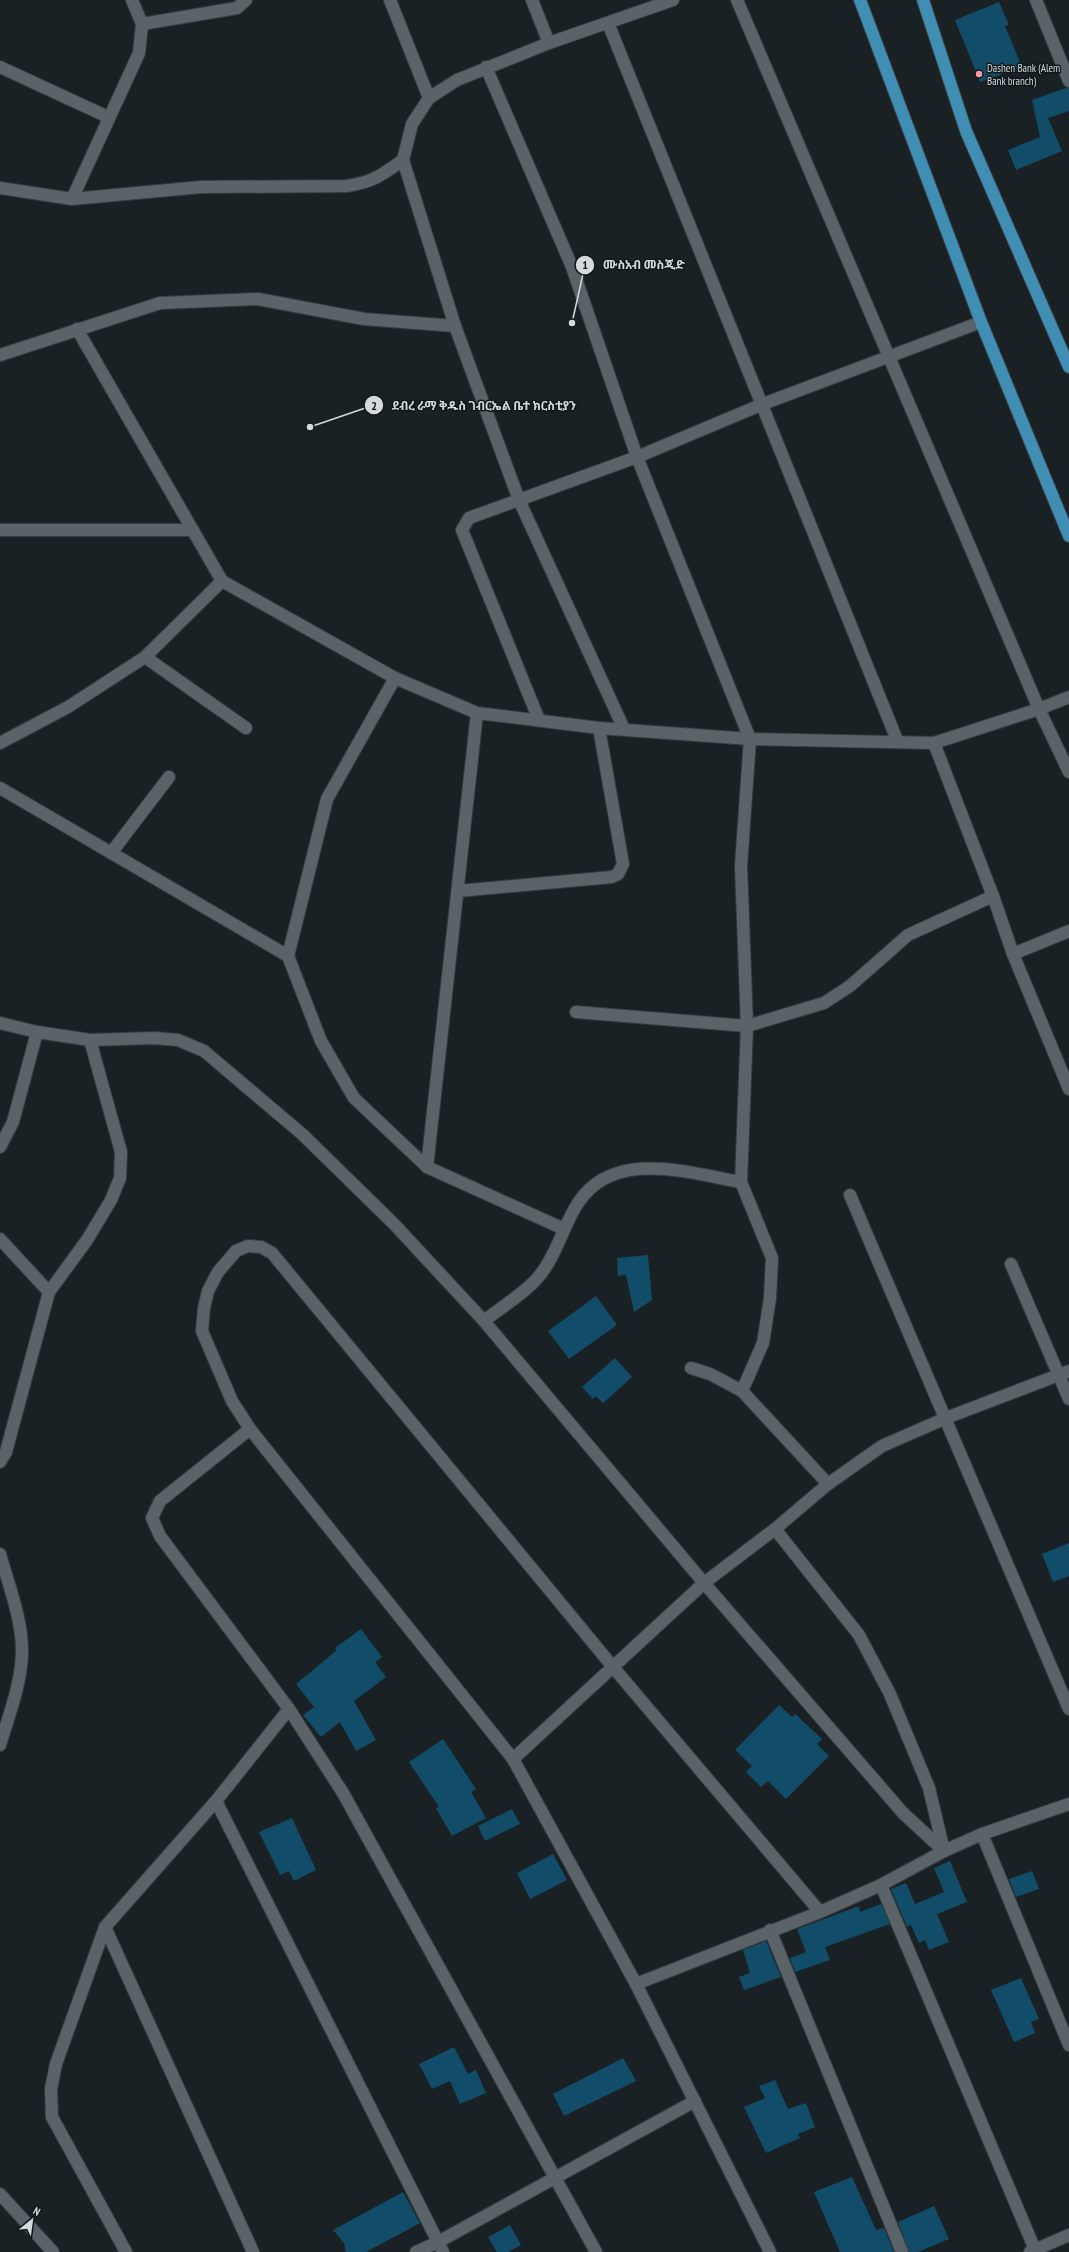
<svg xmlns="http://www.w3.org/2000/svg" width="1069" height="2252" viewBox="0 0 1069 2252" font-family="'PT Sans Narrow','Noto Sans Ethiopic',sans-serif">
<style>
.building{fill:#114d68}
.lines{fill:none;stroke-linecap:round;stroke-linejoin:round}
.minor-casing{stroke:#373d40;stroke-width:14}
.trunk-casing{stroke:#373d40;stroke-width:14}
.minor{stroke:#5a6367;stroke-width:12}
.trunk{stroke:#408eb3;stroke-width:12}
.poi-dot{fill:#f49b9f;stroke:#11181c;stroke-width:1.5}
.labels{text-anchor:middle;stroke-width:3;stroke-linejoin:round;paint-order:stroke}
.poi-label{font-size:11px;fill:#d5dadd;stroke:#11181c;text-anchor:start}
.leader{fill:none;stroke:#d5dadd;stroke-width:1.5}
.callout-dot{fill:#d5dadd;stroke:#11181c;stroke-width:1.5}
.mark-label{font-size:12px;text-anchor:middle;font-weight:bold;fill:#111}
.callout-label{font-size:12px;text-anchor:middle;font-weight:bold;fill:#d5dadd;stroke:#11181c;stroke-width:3;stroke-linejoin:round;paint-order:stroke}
</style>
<rect width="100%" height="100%" fill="#1a2125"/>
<g class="building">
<path d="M999,2L1009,25L1005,26L1022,67L980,82L955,20Z"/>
<path d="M1066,88H1069V111L1048,118L1062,151L1016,170L1008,150L1040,137L1032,100Z"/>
<path d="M648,1255L652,1300L634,1312L626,1275L618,1276L617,1258Z"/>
<path d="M596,1296L617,1325L569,1359L548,1331Z"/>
<path d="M615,1358L632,1377L603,1403L596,1396L593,1399L582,1387Z"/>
<path d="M1069,1543V1576L1053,1582L1042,1554Z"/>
<path d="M361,1629L382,1657L375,1662L386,1677L354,1701L376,1740L356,1751L340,1722L321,1737L303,1715L314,1707L296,1684L337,1650L335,1648Z"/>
<path d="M779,1705L792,1717L795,1714L822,1739L817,1744L829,1756L786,1799L768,1781L761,1787L746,1772L752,1766L735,1750Z"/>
<path d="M443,1739L476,1789L471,1792L486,1818L452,1836L436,1808L439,1807L409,1762Z"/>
<path d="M512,1809L520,1824L485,1841L478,1826Z"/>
<path d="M292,1818L316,1870L294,1881L289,1871L280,1875L259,1832Z"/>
<path d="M553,1854L567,1880L530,1899L517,1873Z"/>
<path d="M950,1861L967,1902L937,1914L949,1942L929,1950L925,1940L919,1943L911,1925L907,1927L891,1889L906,1883L915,1904L944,1892L934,1868Z"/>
<path d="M1032,1871L1039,1889L1016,1897L1009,1879Z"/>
<path d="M881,1904L890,1924L825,1947L830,1960L795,1972L790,1958L806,1952L797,1929L859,1906L860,1912Z"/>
<path d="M766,1941L781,1977L744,1990L739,1977L750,1973L743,1950Z"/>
<path d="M1021,1978L1039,2019L1031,2022L1035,2033L1014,2042L991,1990Z"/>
<path d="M454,2047L468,2074L476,2070L486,2093L460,2104L450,2081L432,2089L419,2064Z"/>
<path d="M623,2058L636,2081L564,2116L553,2094Z"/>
<path d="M775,2080L788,2109L806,2103L815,2127L798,2134L800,2138L766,2153L744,2107L765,2098L759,2086Z"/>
<path d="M852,2177L876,2230L884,2228L894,2252H840L814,2192Z"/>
<path d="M403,2192L420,2223L366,2252H346L344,2243L333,2230Z"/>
<path d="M934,2206L949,2239L918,2252H909L898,2222Z"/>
<path d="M510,2225L521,2245L508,2252H497L488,2237Z"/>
</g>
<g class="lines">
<defs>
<g id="minor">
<path d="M390,0L429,98"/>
<path d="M532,0L549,43"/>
<path d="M737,0L1039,709L1069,772"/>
<path d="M1036,0L1069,81"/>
<path d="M608,23L897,740"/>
<path d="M142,24L237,8L246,0"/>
<path d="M0,67L108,117"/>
<path d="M486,67L572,267L637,457L750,739L741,866L747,1026L741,1182L772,1258L770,1298L763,1343L742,1391L828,1484"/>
<path d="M0,188L72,199L201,187L347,186C373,182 382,175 403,160"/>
<path d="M72,199L139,53L142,24L132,0"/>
<path d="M77,329L222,581L395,678L477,713L599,728L750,739L934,743L1039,709L1069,697"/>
<path d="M0,355L160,303L258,299L364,319L455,326"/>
<path d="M0,530H193"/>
<path d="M145,657L246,728"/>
<path d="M539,720L462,530L469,518L637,457L763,404L981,322"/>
<path d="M624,729L519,500L455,326L403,160L412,124L429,98L457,80L549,43L673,0"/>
<path d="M0,743L68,707L145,657L222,581"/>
<path d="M934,743L993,896L1013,954L1069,1089"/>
<path d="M0,788L288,956L321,1041L354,1098L427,1167L564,1229"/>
<path d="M111,853L169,777"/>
<path d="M458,891L612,877L618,874L623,864L599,728"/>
<path d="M1013,954L1069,931"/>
<path d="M288,956L327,799L395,678"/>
<path d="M576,1012L747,1026L824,1003L850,986L908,935L993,896"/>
<path d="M0,1023L37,1032L90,1040L121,1152L120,1178L111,1200L87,1240L49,1292L6,1452L0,1462"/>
<path d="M90,1040L154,1038L178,1040L204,1051L302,1134L394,1224L484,1321L704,1583L903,1813L944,1851"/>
<path d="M0,1147L13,1122L37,1032"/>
<path d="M427,1167L477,713"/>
<path d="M850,1195L1069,1709"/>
<path d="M0,1239L49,1292"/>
<path d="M1011,1264L1069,1399"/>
<path d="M484,1321C500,1308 528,1291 540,1275C557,1254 563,1226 578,1203C614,1148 688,1173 741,1182"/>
<path d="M691,1368L710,1374L742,1391"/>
<path d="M250,1429L160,1501L152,1518L160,1536L289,1709L343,1793L596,2252"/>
<path d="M775,1529L859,1635L890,1694L929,1788L944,1851"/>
<path d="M0,1554C8,1583 22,1619 22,1650C22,1682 9,1715 0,1745"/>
<path d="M513,1759L704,1583L775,1529L828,1484L882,1446L946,1418L1069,1371"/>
<path d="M216,1801L443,2252"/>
<path d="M982,1834L1069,2045"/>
<path d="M881,1885L1036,2252"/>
<path d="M105,1927L253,2252"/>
<path d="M770,1930L902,2252"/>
<path d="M636,1984L820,1912L881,1885L944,1851L982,1834L1069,1804"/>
<path d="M0,2194L53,2252"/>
<path d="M126,2252L52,2117L51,2089L56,2064L105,1927L216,1801L289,1709"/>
<path d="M416,2252L438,2242L695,2101"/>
<path d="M770,2252L636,1984L513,1759L250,1429L232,1401L202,1331L204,1308L208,1291L218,1272L236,1251L248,1246L261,1247L272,1253L613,1667L820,1912"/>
<path d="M1030,2252L1069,2235"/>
</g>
<g id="trunk">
<path d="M860,0L981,322L1069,536"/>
<path d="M923,0L966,131L1069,367"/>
</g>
</defs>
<use href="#minor" class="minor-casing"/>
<use href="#trunk" class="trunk-casing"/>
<use href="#minor" class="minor"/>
<use href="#trunk" class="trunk"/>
</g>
<circle class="poi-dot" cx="979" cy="74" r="4"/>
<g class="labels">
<g class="poi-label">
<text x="987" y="72">Dashen Bank (Alem<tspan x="987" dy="13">Bank branch)</tspan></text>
</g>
</g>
<path class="leader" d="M572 323L585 265M310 427L374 405"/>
<g class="callout-dot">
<circle cx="572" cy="323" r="4"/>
<circle cx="310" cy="427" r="4"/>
<circle cx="585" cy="265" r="10"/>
<circle cx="374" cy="405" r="10"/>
</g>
<g class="mark-label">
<text x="585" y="269">1</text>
<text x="374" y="410">2</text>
</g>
<g class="callout-label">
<text x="644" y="269">ሙስአብ መስጂድ</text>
<text x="484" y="410">ደብረ ራማ ቅዱስ ገብርኤል ቤተ ክርስቲያን</text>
</g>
<g transform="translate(32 2220) rotate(29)" stroke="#11181c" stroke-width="3" paint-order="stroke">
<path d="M0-3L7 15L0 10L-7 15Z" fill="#d5dadd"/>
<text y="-6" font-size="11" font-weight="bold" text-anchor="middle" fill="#d5dadd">N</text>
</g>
</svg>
